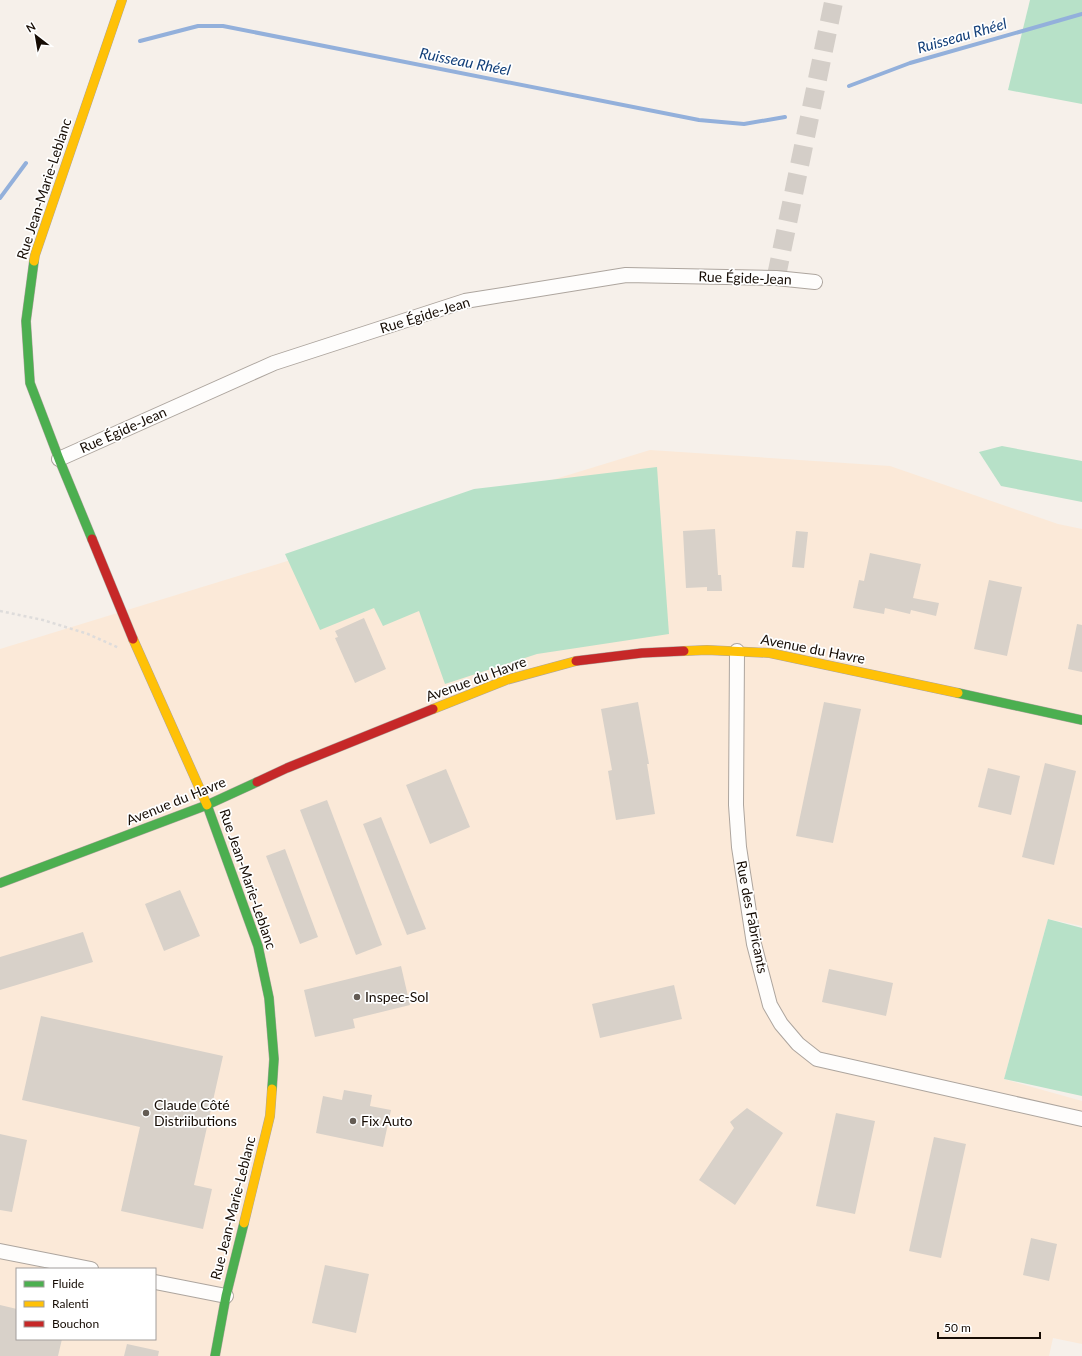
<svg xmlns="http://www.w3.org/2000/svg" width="1082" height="1356" viewBox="0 0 1082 1356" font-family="Lato,sans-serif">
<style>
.built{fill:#fbe9d8;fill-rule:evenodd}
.green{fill:#b7e1c8}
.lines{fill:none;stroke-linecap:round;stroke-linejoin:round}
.stream{stroke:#93b0db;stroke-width:4}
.building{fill:#d8d1c9}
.secondary-tunnel{stroke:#d4cec8;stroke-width:19;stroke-dasharray:19 10;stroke-linecap:butt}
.street-casing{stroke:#ada59e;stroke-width:16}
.fast-casing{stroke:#ada59e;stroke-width:10}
.slow-casing{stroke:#ada59e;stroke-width:10}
.jam-casing{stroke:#ada59e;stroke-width:10}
.path{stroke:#dedcdb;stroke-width:2.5;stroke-dasharray:3 3;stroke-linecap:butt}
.street{stroke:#fefdfc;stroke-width:14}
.fast{stroke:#4caf50;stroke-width:9}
.slow{stroke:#ffc107;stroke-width:9}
.jam{stroke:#c62828;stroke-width:9}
.poi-dot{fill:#645c54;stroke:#fff;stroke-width:1.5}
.labels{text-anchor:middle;stroke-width:3.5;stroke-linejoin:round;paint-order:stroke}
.street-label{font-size:14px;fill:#160c04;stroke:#fff}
.poi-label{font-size:14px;fill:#160c04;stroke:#fff;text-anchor:start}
.water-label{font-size:15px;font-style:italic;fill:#14407a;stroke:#fff}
</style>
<rect width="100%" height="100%" fill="#f6f0ea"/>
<path class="built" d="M650,450L890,466L1058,524L1082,529V926L1048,919L1004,1079L1082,1101V1344L1053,1338L1049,1356H0V649ZM17,1269H155V1339H17Z"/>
<g class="green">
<path d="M1030,0H1082V104L1008,90Z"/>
<path d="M1002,446L1082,461V502L1001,486L979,452Z"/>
<path d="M657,467L669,634L537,654L445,684L419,611L383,626L374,608L320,630L285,554L474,489Z"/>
<path d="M1048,919L1082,928V1096L1004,1079Z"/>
</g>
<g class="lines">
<g class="stream">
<path d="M140,41L198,26H223L699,120L744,124L785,117"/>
<path d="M849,86L910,63L1082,14"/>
<path d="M0,198L26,163"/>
</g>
</g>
<g class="building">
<path d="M715,529L718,575H721L722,591H707V587L686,588L683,531Z"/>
<path d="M796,531L808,532L804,568L792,567Z"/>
<path d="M870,553L921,564L913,598L939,603L936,616L911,610L910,614L885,608L884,614L853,608L859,580L864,581Z"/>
<path d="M989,580L1022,587L1007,656L974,649Z"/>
<path d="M364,618L386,669L355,683L335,638L338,637L335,631Z"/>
<path d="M1077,624L1082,625V672L1068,669Z"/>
<path d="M638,702L649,764H647L655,814L616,820L608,771L612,770L601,709Z"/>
<path d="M824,702L861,709L833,843L796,836Z"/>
<path d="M1045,763L1076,771L1054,865L1022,857Z"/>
<path d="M988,768L1020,776L1011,815L978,807Z"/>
<path d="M446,769L470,827L430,844L406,785Z"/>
<path d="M327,800L382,945L356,955L300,810Z"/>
<path d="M381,817L426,929L407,935L363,824Z"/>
<path d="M285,849L318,937L300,944L266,856Z"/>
<path d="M180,890L200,936L164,951L145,904Z"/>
<path d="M83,932L93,962L0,990V957Z"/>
<path d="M401,966L410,1005L353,1019L355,1028L315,1037L304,990Z"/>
<path d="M829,969L893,983L886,1016L822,1002Z"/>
<path d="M674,985L682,1019L600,1038L592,1004Z"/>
<path d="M41,1016L223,1056L194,1185L212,1189L203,1229L121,1211L140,1127L22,1100Z"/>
<path d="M344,1090L372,1095L370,1106L391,1110L383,1147L316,1133L323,1096L342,1100Z"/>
<path d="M747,1108L783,1133L735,1205L699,1180L734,1128L730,1122Z"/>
<path d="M836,1113L875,1121L855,1214L816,1206Z"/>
<path d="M0,1134L27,1140L12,1212L0,1210Z"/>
<path d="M934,1137L966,1144L941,1258L909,1251Z"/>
<path d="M1031,1238L1057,1244L1049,1281L1023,1275Z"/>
<path d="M325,1265L369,1274L356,1333L312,1323Z"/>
<path d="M0,1305L17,1309V1339H62L58,1356H0Z"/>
<path d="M127,1344L159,1351L158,1356H124Z"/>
</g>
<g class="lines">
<path class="secondary-tunnel" d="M776,278L834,0"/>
<defs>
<g id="street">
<path d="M59,459L274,363L465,301L626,275L776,278L815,282"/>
<path d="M737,651L736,805L739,847L754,944L770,1005L781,1024L798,1044L817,1059L1082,1119"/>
<path d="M0,1251L91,1269"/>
<path d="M155,1282L226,1296"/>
</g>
<g id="fast">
<path d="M34,261L26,321L30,383L59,459L92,539"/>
<path d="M958,693L1082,720"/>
<path d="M207,805L258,946L269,998L274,1059L272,1089"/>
<path d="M0,883L207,805L257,782"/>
<path d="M215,1356L226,1296L244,1223"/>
</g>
<g id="slow">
<path d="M34,261L35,255L122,0"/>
<path d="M133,639L207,805"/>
<path d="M684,651L707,650L770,653L958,693"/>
<path d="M433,709L506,680L576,661"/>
<path d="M244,1223L270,1116L272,1089"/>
</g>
<g id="jam">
<path d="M92,539L133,639"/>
<path d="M576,661L642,653L684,651"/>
<path d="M257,782L287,768L433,709"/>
</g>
</defs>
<use href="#street" class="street-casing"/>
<use href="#fast" class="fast-casing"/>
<use href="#slow" class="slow-casing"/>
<use href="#jam" class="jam-casing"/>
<path class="path" d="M0,611L43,620L88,634L119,648"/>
<use href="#street" class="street"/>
<use href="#fast" class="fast"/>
<use href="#slow" class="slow"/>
<use href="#jam" class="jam"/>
</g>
<g class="poi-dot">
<circle cx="357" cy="997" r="4"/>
<circle cx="146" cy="1113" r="4"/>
<circle cx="353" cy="1121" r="4"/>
</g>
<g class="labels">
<g class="street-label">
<text transform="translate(44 189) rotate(-72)" y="5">Rue Jean-Marie-Leblanc</text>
<text transform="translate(745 278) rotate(2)" y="5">Rue Égide-Jean</text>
<text transform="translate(425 315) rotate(-17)" y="5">Rue Égide-Jean</text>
<text transform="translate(123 430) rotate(-24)" y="5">Rue Égide-Jean</text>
<text transform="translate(813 649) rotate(11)" y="5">Avenue du Havre</text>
<text transform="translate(476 679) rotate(-20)" y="5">Avenue du Havre</text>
<text transform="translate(176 801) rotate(-22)" y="5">Avenue du Havre</text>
<text transform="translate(248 879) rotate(71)" y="5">Rue Jean-Marie-Leblanc</text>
<text transform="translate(752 917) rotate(79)" y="5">Rue des Fabricants</text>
<text transform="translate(233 1208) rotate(-76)" y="5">Rue Jean-Marie-Leblanc</text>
</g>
<g class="poi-label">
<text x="365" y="1002">Inspec-Sol</text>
<text x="154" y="1110">Claude Côté<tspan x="154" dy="16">Distriibutions</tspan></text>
<text x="361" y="1126">Fix Auto</text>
</g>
<g class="water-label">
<text transform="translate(962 36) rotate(-16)" y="5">Ruisseau Rhéel</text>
<text transform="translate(465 62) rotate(11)" y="5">Ruisseau Rhéel</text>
</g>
</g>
<rect x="16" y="1268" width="140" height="72" fill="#ffffff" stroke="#a29e9b"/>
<rect x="24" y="1281" width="20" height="6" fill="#4caf50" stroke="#a29e9b"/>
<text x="52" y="1288" font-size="12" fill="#160c04">Fluide</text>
<rect x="24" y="1301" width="20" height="6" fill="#ffc107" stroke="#a29e9b"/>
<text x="52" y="1308" font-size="12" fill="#160c04">Ralenti</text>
<rect x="24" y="1321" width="20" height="6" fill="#c62828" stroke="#a29e9b"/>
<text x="52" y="1328" font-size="12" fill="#160c04">Bouchon</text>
<g transform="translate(36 36) rotate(329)" stroke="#ffffff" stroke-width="3" paint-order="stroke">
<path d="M0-3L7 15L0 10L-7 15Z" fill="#160c04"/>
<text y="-6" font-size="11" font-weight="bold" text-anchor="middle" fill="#160c04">N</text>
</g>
<path d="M938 1332v6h102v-6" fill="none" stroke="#160c04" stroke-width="2"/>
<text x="944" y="1332" font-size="12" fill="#160c04" stroke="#ffffff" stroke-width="3" paint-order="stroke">50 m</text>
</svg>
